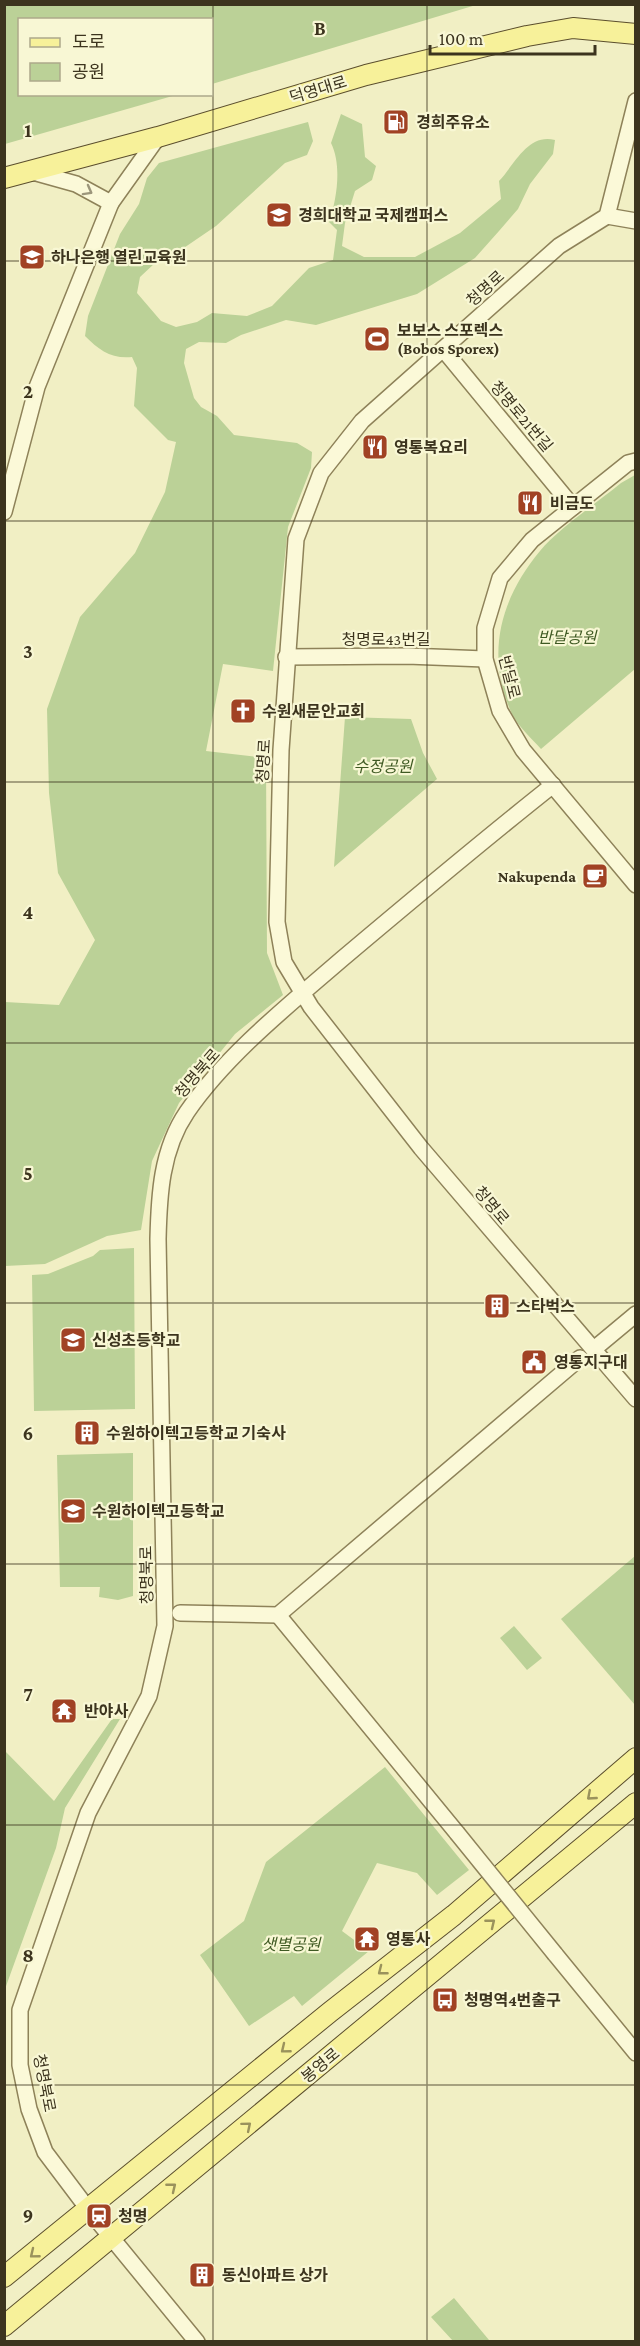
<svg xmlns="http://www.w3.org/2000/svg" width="640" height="2346" viewBox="0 0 640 2346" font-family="'Crimson Pro','Noto Sans KR',serif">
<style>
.green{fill:#bbd197}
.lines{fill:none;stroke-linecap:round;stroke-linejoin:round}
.minor-casing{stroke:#8e8259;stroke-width:18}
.major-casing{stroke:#5b4e2d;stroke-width:22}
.minor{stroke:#fbf9d8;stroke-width:15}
.major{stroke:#f7f19a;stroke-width:20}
.minor-bridge-casing{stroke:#8e8259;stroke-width:18;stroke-linecap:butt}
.minor-bridge{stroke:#fbf9d8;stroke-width:15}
.oneway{stroke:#9c967b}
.oneway2{stroke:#9a925c}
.grid{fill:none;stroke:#3c341e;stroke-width:1.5;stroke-opacity:0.55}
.labels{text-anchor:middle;stroke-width:4.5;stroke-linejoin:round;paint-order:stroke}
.street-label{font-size:16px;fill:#3c341e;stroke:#f8f7d4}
.poi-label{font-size:16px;font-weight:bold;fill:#3c341e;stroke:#f8f7d4;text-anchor:start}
.park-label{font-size:16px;font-style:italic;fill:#3f5a23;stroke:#f8f7d4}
.grid-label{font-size:20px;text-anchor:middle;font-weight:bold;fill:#3c341e;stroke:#f8f7d4;stroke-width:4.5;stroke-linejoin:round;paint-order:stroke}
</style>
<rect width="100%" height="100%" fill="#f1efc4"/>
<g class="green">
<path d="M5,4H476V5L212,84V20H20V94L176,95L5,144Z"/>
<path d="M341,114L362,124L365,157L376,166L372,180L355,191L345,223L342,246L364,257H415L460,233L501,199L499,181C515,164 528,133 555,140L553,154L530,184L518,209L499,231L475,258L417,294L316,325L286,320L241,335L226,343L199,342L186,349L184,363L194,398L201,407L217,416L234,435L297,443L312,452L311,468L288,527L273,671L223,664L206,751L266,758L267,953L283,995L235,1034L179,1103L152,1161L141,1230L107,1236L45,1264L5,1266V1002L59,1005L95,940L58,873L49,793L47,709L80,617L135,553L165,492L176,442L168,440L134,406L137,368L132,357C111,359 99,350 85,336L88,316L120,234L139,204L147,178L159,163L308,122L313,141L307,155L285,163L216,226L172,256L155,263L140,277L137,293L161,321L176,327L197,322L212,313L247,316L272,306L309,268L333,260L337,230L329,222C337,199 342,165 331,143Z"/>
<path d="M635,475V669L541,749C532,739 518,726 512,714C485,655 500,599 540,551C558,529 598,502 621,483Z"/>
<path d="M345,717L411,719L423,753L437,779L334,867Z"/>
<path d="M134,1248L135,1409L34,1411L32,1275L48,1274L93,1256L100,1250Z"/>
<path d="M133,1453V1596L118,1600L99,1597L100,1587H60L57,1455Z"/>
<path d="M635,1556V1705L561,1619Z"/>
<path d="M514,1626L542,1658L527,1670L500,1638Z"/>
<path d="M112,1719H120L65,1808L56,1848L5,1989V1751L54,1801Z"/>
<path d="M385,1767L469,1870L437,1895L417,1873L377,1863L342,1931L369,1951L302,2006L294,1996L249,2026L200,1955L244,1921L266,1862Z"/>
<path d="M454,2298L489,2340L491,2341H453L431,2317Z"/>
</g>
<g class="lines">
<defs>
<g id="minor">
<path d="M636,101L607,216L559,246L362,421L321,473L296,539L281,750L277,922L284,962L311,1007L421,1148L636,1399"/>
<path d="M33,172L76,184L111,203L158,137"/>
<path d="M607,216L636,221"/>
<path d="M443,349L573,507"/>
<path d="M636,461L628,463L532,540L500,578L485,628V659L500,711L523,750L636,885"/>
<path d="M4,512L37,387L111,203"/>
<path d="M286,657L407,656L485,659"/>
<path d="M594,1349L636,1314"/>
<path d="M180,1613L278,1615L580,1358"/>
<path d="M278,1615L457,1833"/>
<path d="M555,1954L636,2053"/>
<path d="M197,2342L88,2209L45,2152L29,2109L20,2065V2010L88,1813L149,1696L165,1626L158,1239C159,1196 161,1150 187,1112C226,1055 290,1004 342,959C412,900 481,842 553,785"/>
</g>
<g id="major">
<path d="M4,178L158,137L366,75L527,36L573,28L636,34"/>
<path d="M4,2277L330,2012L454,1915L636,1758"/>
<path d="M4,2326L636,1803"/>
</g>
</defs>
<use href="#minor" class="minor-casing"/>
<use href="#major" class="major-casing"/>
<use href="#minor" class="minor"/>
<use href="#major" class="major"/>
<defs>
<path id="minor-bridge" d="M457,1833L555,1954"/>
</defs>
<use href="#minor-bridge" class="minor-bridge-casing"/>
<use href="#minor-bridge" class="minor-bridge"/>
</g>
<defs><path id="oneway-chevron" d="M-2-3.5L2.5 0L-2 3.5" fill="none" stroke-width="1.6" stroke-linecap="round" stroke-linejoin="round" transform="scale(1.5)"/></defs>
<use class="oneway" href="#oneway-chevron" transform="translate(88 191) rotate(29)"/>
<g class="oneway2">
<use href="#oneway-chevron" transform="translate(591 1796) rotate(139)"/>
<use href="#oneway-chevron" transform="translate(491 1923) rotate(-39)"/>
<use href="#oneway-chevron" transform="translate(382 1971) rotate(142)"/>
<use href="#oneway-chevron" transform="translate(285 2049) rotate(141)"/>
<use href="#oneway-chevron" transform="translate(247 2126) rotate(-40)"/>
<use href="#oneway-chevron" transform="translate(172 2187) rotate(-39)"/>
<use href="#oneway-chevron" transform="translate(34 2254) rotate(141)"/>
</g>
<path class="grid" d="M213,4V2342M427,4V2342M4,261H636M4,521H636M4,782H636M4,1043H636M4,1303H636M4,1564H636M4,1825H636M4,2085H636"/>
<defs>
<symbol id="fuel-square" viewBox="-11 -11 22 22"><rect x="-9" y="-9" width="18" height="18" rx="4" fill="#a14224" stroke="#f8f7d4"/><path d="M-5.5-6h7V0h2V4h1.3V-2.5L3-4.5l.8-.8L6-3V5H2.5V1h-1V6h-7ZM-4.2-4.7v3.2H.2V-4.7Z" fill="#fff"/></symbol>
<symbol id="university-square" viewBox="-11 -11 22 22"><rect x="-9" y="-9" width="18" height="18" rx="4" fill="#a14224" stroke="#f8f7d4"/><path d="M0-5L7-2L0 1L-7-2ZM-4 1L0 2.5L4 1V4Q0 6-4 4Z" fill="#fff"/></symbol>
<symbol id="school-square" viewBox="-11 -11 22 22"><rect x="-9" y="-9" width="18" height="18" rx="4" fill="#a14224" stroke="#f8f7d4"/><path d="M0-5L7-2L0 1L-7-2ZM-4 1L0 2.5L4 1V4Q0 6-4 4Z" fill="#fff"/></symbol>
<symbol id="stadium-square" viewBox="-11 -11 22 22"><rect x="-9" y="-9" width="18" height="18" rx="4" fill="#a14224" stroke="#f8f7d4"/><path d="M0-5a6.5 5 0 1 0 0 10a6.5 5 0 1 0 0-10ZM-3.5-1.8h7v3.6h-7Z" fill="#fff"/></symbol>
<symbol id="restaurant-square" viewBox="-11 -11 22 22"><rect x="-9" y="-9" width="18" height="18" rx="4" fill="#a14224" stroke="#f8f7d4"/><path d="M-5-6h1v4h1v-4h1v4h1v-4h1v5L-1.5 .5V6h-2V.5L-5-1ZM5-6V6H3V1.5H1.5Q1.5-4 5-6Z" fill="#fff"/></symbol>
<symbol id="church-square" viewBox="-11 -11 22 22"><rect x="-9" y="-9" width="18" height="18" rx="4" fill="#a14224" stroke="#f8f7d4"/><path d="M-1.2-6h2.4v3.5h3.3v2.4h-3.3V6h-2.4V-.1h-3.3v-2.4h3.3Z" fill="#fff"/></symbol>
<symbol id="cafe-square" viewBox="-11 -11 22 22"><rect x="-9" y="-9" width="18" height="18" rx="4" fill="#a14224" stroke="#f8f7d4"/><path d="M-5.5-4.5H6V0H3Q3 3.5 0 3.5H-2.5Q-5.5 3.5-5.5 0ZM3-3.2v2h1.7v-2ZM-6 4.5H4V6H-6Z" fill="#fff"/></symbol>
<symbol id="building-square" viewBox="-11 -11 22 22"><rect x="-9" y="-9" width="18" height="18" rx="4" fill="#a14224" stroke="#f8f7d4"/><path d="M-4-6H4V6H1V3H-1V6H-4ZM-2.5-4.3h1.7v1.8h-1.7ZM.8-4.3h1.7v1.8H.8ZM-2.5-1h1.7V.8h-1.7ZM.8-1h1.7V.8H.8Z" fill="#fff"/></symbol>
<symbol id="civic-square" viewBox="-11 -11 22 22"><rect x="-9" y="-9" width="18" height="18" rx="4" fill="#a14224" stroke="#f8f7d4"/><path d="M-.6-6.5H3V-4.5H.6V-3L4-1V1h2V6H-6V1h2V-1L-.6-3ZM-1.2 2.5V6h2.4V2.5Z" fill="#fff"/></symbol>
<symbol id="temple-square" viewBox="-11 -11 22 22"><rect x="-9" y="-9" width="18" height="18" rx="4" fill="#a14224" stroke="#f8f7d4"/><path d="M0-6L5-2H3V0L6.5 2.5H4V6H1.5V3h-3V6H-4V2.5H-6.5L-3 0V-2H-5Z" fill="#fff"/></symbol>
<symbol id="bus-square" viewBox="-11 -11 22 22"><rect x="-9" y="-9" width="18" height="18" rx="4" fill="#a14224" stroke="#f8f7d4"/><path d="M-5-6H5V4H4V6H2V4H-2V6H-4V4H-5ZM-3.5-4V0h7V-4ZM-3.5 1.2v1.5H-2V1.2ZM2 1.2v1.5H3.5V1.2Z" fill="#fff"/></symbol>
<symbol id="station-square" viewBox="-11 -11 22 22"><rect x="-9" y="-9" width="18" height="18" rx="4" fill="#a14224" stroke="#f8f7d4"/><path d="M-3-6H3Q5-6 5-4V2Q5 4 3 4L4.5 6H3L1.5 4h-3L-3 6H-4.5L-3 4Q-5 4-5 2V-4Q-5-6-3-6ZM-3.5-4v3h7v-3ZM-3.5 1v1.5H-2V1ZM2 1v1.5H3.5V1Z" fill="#fff"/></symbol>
</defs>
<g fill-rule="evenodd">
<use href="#fuel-square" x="381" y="107" width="30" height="30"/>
<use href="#university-square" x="264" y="200" width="30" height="30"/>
<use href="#school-square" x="17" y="242" width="30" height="30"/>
<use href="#stadium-square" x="362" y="324" width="30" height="30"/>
<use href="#restaurant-square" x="360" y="432" width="30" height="30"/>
<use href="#restaurant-square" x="515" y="488" width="30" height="30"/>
<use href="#church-square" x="228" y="696" width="30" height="30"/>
<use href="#cafe-square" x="580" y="861" width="30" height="30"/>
<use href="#building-square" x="482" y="1291" width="30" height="30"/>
<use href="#school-square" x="58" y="1325" width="30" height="30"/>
<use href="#civic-square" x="519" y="1347" width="30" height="30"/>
<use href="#building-square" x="72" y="1418" width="30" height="30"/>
<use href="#school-square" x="58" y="1496" width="30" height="30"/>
<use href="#temple-square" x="49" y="1696" width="30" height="30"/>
<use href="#temple-square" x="352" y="1924" width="30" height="30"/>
<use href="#bus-square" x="430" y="1985" width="30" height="30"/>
<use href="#station-square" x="84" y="2201" width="30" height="30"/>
<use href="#building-square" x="187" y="2260" width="30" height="30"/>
</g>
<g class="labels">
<g class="street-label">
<text transform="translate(318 89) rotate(-17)" y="6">덕영대로</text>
<text transform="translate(485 288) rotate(-42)" y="6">청명로</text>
<text transform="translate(522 416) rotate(50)" y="6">청명로21번길</text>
<text x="386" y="645">청명로43번길</text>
<text transform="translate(510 677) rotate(76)" y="6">반달로</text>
<text transform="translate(263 761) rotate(-87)" y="6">청명로</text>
<text transform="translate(197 1073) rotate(-49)" y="6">청명북로</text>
<text transform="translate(492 1205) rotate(50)" y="6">청명로</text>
<text transform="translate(146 1575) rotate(-91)" y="6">청명북로</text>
<text transform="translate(320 2065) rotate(-40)" y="6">봉영로</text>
<text transform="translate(45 2083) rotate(79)" y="6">청명북로</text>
</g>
<g class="poi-label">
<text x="416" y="128">경희주유소</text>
<text x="298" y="221">경희대학교 국제캠퍼스</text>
<text x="51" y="263">하나은행 열린교육원</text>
<text x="397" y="336">보보스 스포렉스<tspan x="397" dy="18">(Bobos Sporex)</tspan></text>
<text x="394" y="453">영통복요리</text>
<text x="550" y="509">비금도</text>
<text x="262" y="717">수원새문안교회</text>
<text x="576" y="882" text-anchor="end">Nakupenda</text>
<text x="516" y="1312">스타벅스</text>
<text x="92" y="1346">신성초등학교</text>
<text x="554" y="1368">영통지구대</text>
<text x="106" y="1439">수원하이텍고등학교 기숙사</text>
<text x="92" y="1517">수원하이텍고등학교</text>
<text x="84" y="1717">반야사</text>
<text x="386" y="1945">영통사</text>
<text x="464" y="2006">청명역4번출구</text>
<text x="118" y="2222">청명</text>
<text x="222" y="2281">동신아파트 상가</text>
</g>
<g class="park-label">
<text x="567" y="643">반달공원</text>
<text x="383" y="772">수정공원</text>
<text x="291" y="1950">샛별공원</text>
</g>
</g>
<g class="grid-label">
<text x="320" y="35">B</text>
<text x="28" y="137">1</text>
<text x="28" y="398">2</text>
<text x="28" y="658">3</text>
<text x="28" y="919">4</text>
<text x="28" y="1180">5</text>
<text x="28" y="1440">6</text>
<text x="28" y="1701">7</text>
<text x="28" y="1962">8</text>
<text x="28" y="2222">9</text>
</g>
<rect width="640" height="2346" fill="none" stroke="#3c341e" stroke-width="12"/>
<rect x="18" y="18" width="195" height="78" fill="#f8f7d4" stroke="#ada98b" stroke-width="1.5"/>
<rect x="30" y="38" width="30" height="9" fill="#f7f19a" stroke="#ada98b" stroke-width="1.5"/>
<text x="72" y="48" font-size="18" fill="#3c341e">도로</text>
<rect x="30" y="63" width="30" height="18" fill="#bbd197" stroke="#ada98b" stroke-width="1.5"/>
<text x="72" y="78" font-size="18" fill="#3c341e">공원</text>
<path d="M430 45v9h165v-9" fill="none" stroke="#3c341e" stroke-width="3"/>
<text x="439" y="45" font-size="18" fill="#3c341e" stroke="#f8f7d4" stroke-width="4.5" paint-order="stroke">100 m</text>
</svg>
